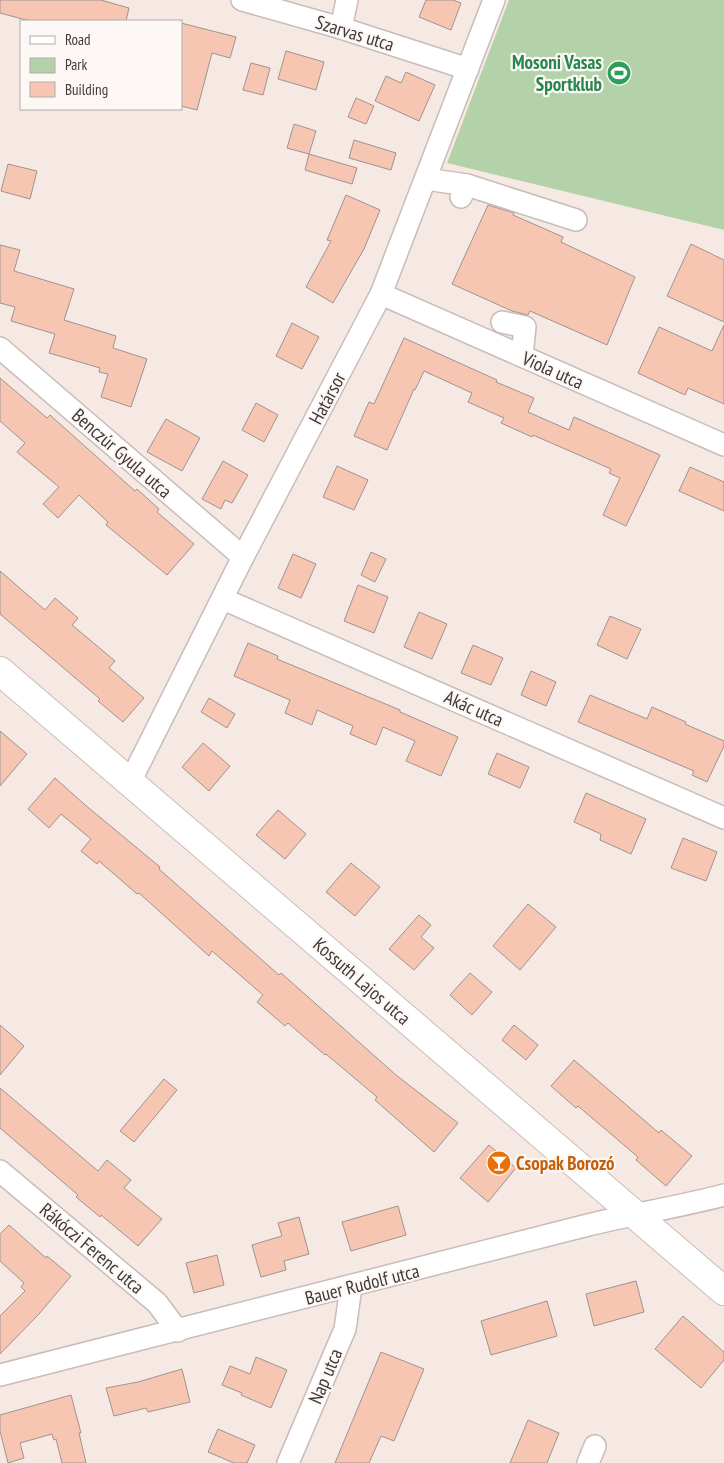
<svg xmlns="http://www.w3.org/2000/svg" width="724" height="1463" viewBox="0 0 724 1463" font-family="'PT Sans Narrow',sans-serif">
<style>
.green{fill:#b4d2a9}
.building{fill:#f6c6b3;stroke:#9f938f}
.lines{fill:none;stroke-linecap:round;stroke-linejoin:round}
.minor-casing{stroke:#c9bcb8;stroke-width:24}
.major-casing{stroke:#c9bcb8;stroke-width:30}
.minor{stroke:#fff;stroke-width:21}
.major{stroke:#fff;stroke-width:28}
.labels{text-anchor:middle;stroke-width:4.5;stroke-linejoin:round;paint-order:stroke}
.street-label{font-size:19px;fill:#3f3a38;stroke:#fdf8f6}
.leisure-label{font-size:19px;font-weight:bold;fill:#27864d;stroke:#fdf8f6;text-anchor:end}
.food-label{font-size:19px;font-weight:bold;fill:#c56008;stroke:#fdf8f6;text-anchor:start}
</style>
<rect width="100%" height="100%" fill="#f6e9e4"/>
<path class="green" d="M509,0H724V230L447,163Z"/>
<g class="building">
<path d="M0,0H101L129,8L126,21H30L0,13Z"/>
<path d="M426,0H453L461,3L451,30L419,17Z"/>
<path d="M181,23L236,37L230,58L212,53L197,110L181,106Z"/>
<path d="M286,51L324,62L316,90L278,79Z"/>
<path d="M251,63L270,68L263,95L243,90Z"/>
<path d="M406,72L435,85L419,121L375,101L386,76L401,83Z"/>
<path d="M356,98L374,106L366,124L348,117Z"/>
<path d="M294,124L316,131L309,154L287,148Z"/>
<path d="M354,140L396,153L391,170L349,158Z"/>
<path d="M309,154L357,168L352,184L305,170Z"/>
<path d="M8,164L37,171L30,199L1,191Z"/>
<path d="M346,195L380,210L364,249L333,303L306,287L331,241L327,240Z"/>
<path d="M488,205L514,213L513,215L563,237L561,242L635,277L607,345L530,311L528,315L512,311L452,284Z"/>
<path d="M691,244L724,260V322L667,296Z"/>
<path d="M0,245L20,250L14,271L74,289L64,320L116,336L113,348L147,359L131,407L101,397L108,374L99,372L100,368L49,353L55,334L11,321L15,307L0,303Z"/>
<path d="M292,323L319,337L302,369L276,356Z"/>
<path d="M724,325V404L688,388L685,395L638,373L659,327L712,351Z"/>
<path d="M404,338L497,380L496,382L534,398L528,412L569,430L574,417L660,455L626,526L603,515L620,478L609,473L611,469L533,435L532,437L501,423L504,418L468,402L472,393L424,371L415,390L414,389L387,450L354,436L369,402L374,404Z"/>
<path d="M0,378L47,418L50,415L135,491L137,489L159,509L157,512L194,544L167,575L106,525L108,522L79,495L58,518L43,504L59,487L17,452L25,443L0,421Z"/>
<path d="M256,403L278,415L264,442L242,430Z"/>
<path d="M166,419L200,438L182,471L147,452Z"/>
<path d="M223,461L248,475L232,503L225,500L221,509L202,499Z"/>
<path d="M337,466L368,480L354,510L323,497Z"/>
<path d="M690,467L724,482V511L679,491Z"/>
<path d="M371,552L386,559L375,582L361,575Z"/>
<path d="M293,554L316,564L301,598L278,588Z"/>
<path d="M0,571L45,610L55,598L78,618L72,625L115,661L109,668L144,698L123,722L98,701L100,699L0,614Z"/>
<path d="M358,585L388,597L374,633L344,621Z"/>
<path d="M419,612L447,624L432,659L404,647Z"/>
<path d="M610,616L641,629L627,659L597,645Z"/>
<path d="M248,643L278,656L277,659L400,710V712L458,737L441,776L406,761L415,741L383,727L376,745L350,734L353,726L317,710L312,725L285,713L290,700L234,676Z"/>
<path d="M473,645L503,658L491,685L461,673Z"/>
<path d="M531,671L556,682L546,706L521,695Z"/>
<path d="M590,695L647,719L652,707L686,722L685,724L724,741V746L707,782L692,775L694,771L578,722Z"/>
<path d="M209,698L235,714L227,728L201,712Z"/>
<path d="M0,731L27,754L0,786Z"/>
<path d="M203,743L230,766L209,791L182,767Z"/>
<path d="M497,753L529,767L520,788L488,774Z"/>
<path d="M55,778L84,804L160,867L159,869L279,975L281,973L396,1075L458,1123L434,1152L375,1100L377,1097L326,1054L325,1055L288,1023L285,1026L257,1002L263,995L212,951L209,956L139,893L137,894L99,861L97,864L81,851L91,839L61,814L49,828L28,809Z"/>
<path d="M586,793L646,819L631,854L600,840L601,834L574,822Z"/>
<path d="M278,810L306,834L285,859L256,835Z"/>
<path d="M683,838L717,852L706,881L671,868Z"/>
<path d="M351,863L380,887L355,916L326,892Z"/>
<path d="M528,904L556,927L520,970L493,946Z"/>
<path d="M419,915L431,925L421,937L434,948L414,970L389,949Z"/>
<path d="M470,973L492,992L472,1015L450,995Z"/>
<path d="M0,1025L24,1046L0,1075Z"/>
<path d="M514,1025L538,1045L526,1060L502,1040Z"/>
<path d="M574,1060L659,1133L661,1130L692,1156L666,1186L636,1160L638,1157L578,1106L576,1108L551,1086Z"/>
<path d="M164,1079L177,1090L134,1142L120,1131Z"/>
<path d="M0,1088L98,1171L107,1160L131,1180L124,1188L162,1219L138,1246L101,1215L100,1217L76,1197L78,1195L0,1128Z"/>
<path d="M489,1145L516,1168L488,1202L460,1178Z"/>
<path d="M398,1206L406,1235L351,1251L342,1222Z"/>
<path d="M299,1217L309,1254L284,1261L286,1270L261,1277L252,1245L282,1236L278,1223Z"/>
<path d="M9,1225L46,1258L47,1256L71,1276L39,1314L0,1354V1316L25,1291L21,1287L24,1283L0,1261V1234Z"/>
<path d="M217,1255L224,1285L194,1293L186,1263Z"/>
<path d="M636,1281L644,1312L594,1326L586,1294Z"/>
<path d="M547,1301L557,1336L491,1355L481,1321Z"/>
<path d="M683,1316L724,1352V1360L701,1388L655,1349Z"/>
<path d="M381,1352L424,1369L394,1441L381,1436L369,1463H335Z"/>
<path d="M256,1357L287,1370L271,1408L241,1395L242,1393L222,1385L230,1366L250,1374Z"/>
<path d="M182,1369L190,1402L148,1412L146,1408L114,1416L106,1388L138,1382Z"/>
<path d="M71,1395L81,1433H79L86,1463H62L56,1439L54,1440L52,1434L20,1443L24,1458L8,1463L0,1431V1415Z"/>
<path d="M528,1420L559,1433L547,1463H510Z"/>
<path d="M218,1429L255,1445L247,1463H234L208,1452Z"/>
</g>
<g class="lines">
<defs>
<g id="minor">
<path d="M242,0L341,28L468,69"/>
<path d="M341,28L347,0"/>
<path d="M426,179L467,185L461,197"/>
<path d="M467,185L576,220"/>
<path d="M381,294L724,445"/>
<path d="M502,322L525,327L522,356"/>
<path d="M0,348L243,557"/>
<path d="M223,599L724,818"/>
<path d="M130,782L243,557L381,294L494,0"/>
<path d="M0,1171L157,1303L178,1331"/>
<path d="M0,1375C196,1326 392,1276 588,1225C633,1214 679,1207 724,1195"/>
<path d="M288,1463L345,1329L351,1287"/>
<path d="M588,1463L595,1446"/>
</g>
<path id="major" d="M0,671L724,1291"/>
</defs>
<use href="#minor" class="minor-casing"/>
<use href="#major" class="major-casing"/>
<use href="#minor" class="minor"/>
<use href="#major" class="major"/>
</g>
<defs>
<symbol id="stadium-disc" viewBox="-11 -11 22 22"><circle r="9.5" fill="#2e9e5b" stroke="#fdf8f6"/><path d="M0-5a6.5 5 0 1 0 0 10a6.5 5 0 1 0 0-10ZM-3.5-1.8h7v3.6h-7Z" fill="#fff"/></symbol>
<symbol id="bar-disc" viewBox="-11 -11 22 22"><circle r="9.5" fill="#e8710a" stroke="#fdf8f6"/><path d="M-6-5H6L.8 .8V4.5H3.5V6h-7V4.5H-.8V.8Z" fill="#fff"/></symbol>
</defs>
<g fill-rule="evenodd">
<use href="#stadium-disc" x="605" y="59" width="28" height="28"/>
<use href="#bar-disc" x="485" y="1149" width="28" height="28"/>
</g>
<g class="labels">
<g class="street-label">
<text transform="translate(355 33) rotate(17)" y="7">Szarvas utca</text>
<text transform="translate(553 370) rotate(24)" y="7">Viola utca</text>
<text transform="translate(327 398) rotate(-62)" y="7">Határsor</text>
<text transform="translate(122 453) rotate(41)" y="7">Benczúr Gyula utca</text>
<text transform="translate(474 708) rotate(24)" y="7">Akác utca</text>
<text transform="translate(362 981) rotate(41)" y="7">Kossuth Lajos utca</text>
<text transform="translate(92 1248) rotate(40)" y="7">Rákóczi Ferenc utca</text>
<text transform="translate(362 1284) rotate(-14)" y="7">Bauer Rudolf utca</text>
<text transform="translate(325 1376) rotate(-67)" y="7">Nap utca</text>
</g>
<g class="leisure-label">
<text x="602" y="69">Mosoni Vasas<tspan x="602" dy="22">Sportklub</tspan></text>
</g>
<g class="food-label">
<text x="516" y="1170">Csopak Borozó</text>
</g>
</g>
<rect x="20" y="20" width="162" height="90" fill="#fdf8f6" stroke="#b1acaa"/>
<rect x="30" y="36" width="25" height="8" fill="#ffffff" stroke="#b1acaa"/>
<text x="65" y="45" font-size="15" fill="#3f3a38">Road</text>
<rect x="30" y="58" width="25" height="15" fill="#b4d2a9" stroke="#b1acaa"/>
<text x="65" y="70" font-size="15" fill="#3f3a38">Park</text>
<rect x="30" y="82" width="25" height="15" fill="#f6c6b3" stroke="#b1acaa"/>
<text x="65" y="95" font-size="15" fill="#3f3a38">Building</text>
</svg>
